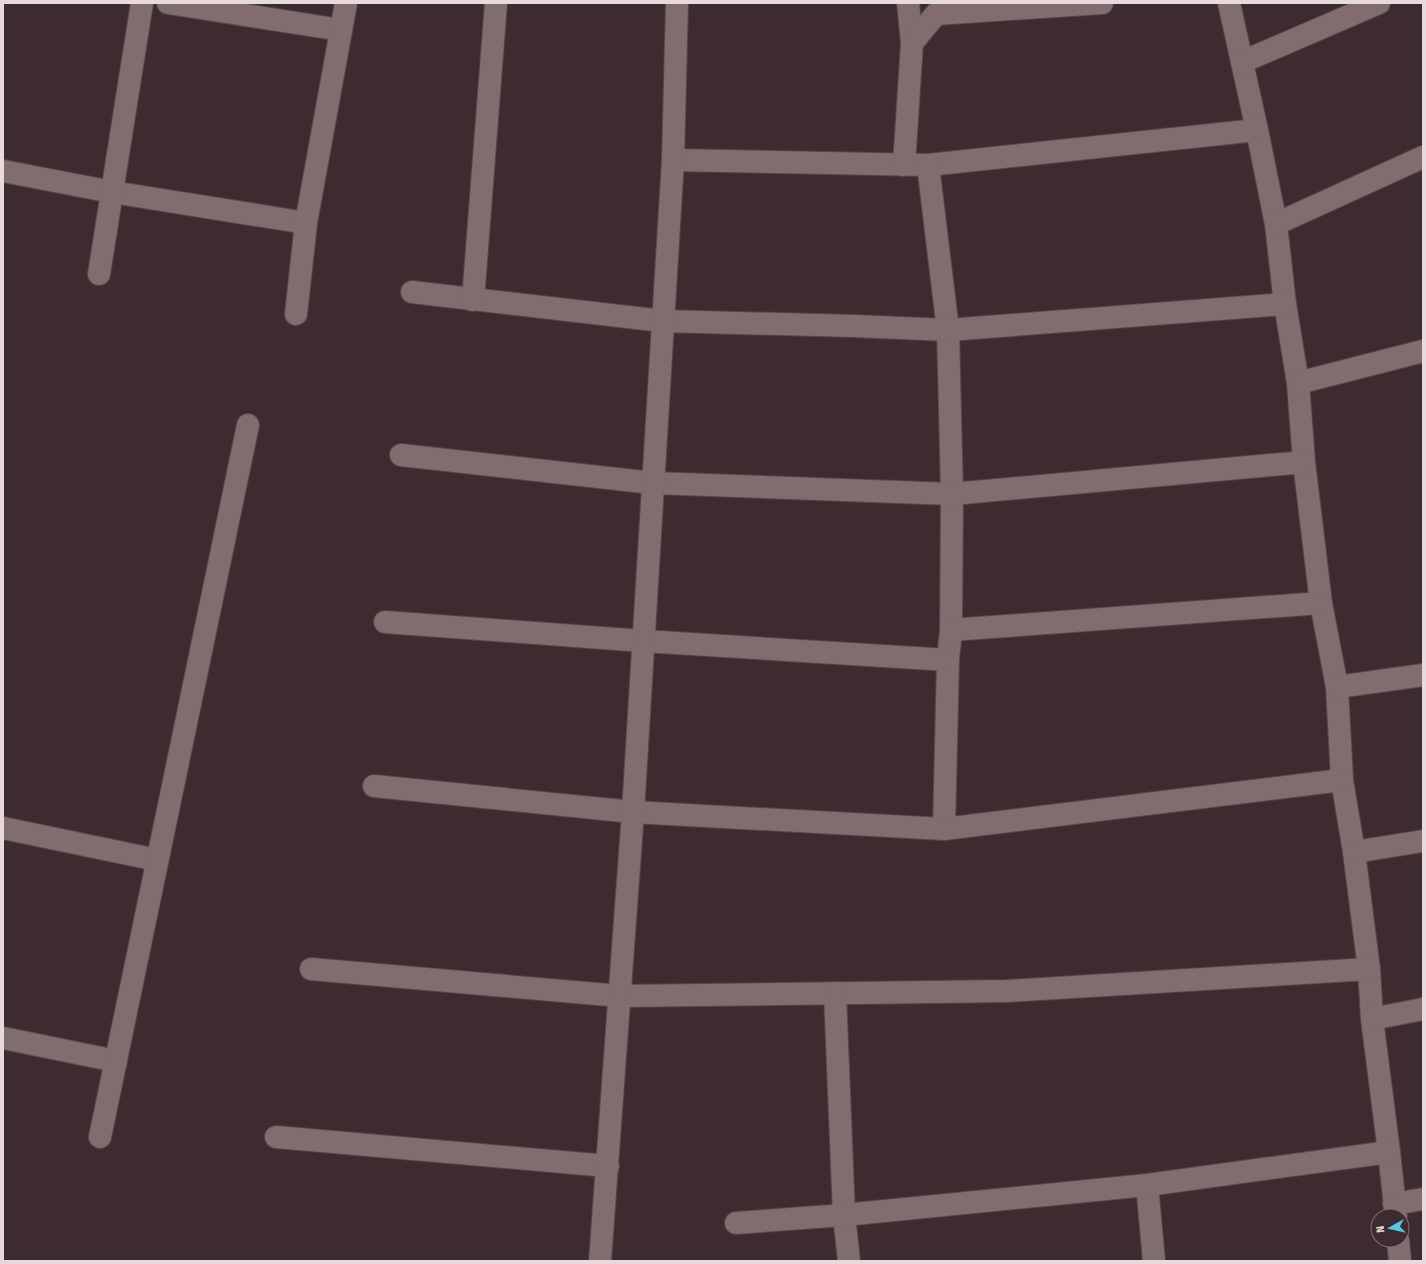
<svg xmlns="http://www.w3.org/2000/svg" width="1426" height="1264" viewBox="0 0 1426 1264" font-family="'Fira Sans Condensed',sans-serif">
<style>
.lines{fill:none;stroke-linecap:round;stroke-linejoin:round}
.minor-casing{stroke:#56474a;stroke-width:24}
.minor{stroke:#816c70;stroke-width:22}
</style>
<rect width="100%" height="100%" fill="#3d2b2f"/>
<g class="lines">
<defs>
<g id="minor">
<path d="M168,3L341,30"/>
<path d="M908,3L912,43"/>
<path d="M1229,3L1257,130L1276,224L1285,304L1298,383L1304,462L1321,603L1337,687L1342,780L1354,852L1369,969L1372,1019L1389,1152L1396,1216"/>
<path d="M1242,62L1379,3"/>
<path d="M673,160L928,165L1257,130"/>
<path d="M904,165L912,43L936,14L1102,3"/>
<path d="M928,165L948,330L952,494L951,630L948,660L944,829"/>
<path d="M3,171L112,192L306,223"/>
<path d="M1276,224L1423,157"/>
<path d="M99,274L142,3"/>
<path d="M412,292L663,321L854,326L948,330L1285,304"/>
<path d="M473,300L496,3"/>
<path d="M296,314L306,223L346,3"/>
<path d="M1298,383L1423,351"/>
<path d="M401,455L653,483L952,494L1304,462"/>
<path d="M385,622L643,641L948,660"/>
<path d="M951,630L1321,603"/>
<path d="M1337,687L1423,675"/>
<path d="M374,786L633,812L944,829L1342,780"/>
<path d="M3,828L157,860"/>
<path d="M1354,852L1423,841"/>
<path d="M311,969L620,996L1007,991L1369,969"/>
<path d="M835,993L844,1215L849,1261"/>
<path d="M1372,1019L1423,1009"/>
<path d="M3,1038L116,1061"/>
<path d="M100,1137L248,425"/>
<path d="M276,1137L608,1166"/>
<path d="M1147,1185L1154,1261"/>
<path d="M1394,1204L1423,1199"/>
<path d="M736,1223L844,1215L1147,1185L1389,1152"/>
<path d="M1398,1240L1400,1261"/>
<path d="M600,1261L633,812L673,160L677,3"/>
</g>
</defs>
<use href="#minor" class="minor-casing"/>
<use href="#minor" class="minor"/>
</g>
<rect width="1426" height="1264" fill="none" stroke="#e6dadc" stroke-width="8"/>
<g transform="translate(1390 1228) rotate(262)"><circle r="19" fill="#3d2b2f" stroke="#817174"/>
<path d="M0-3L7 15L0 10L-7 15Z" fill="#57c9e2"/>
<text y="-6" font-size="11" font-weight="bold" text-anchor="middle" fill="#e6dadc">N</text>
</g>
</svg>
